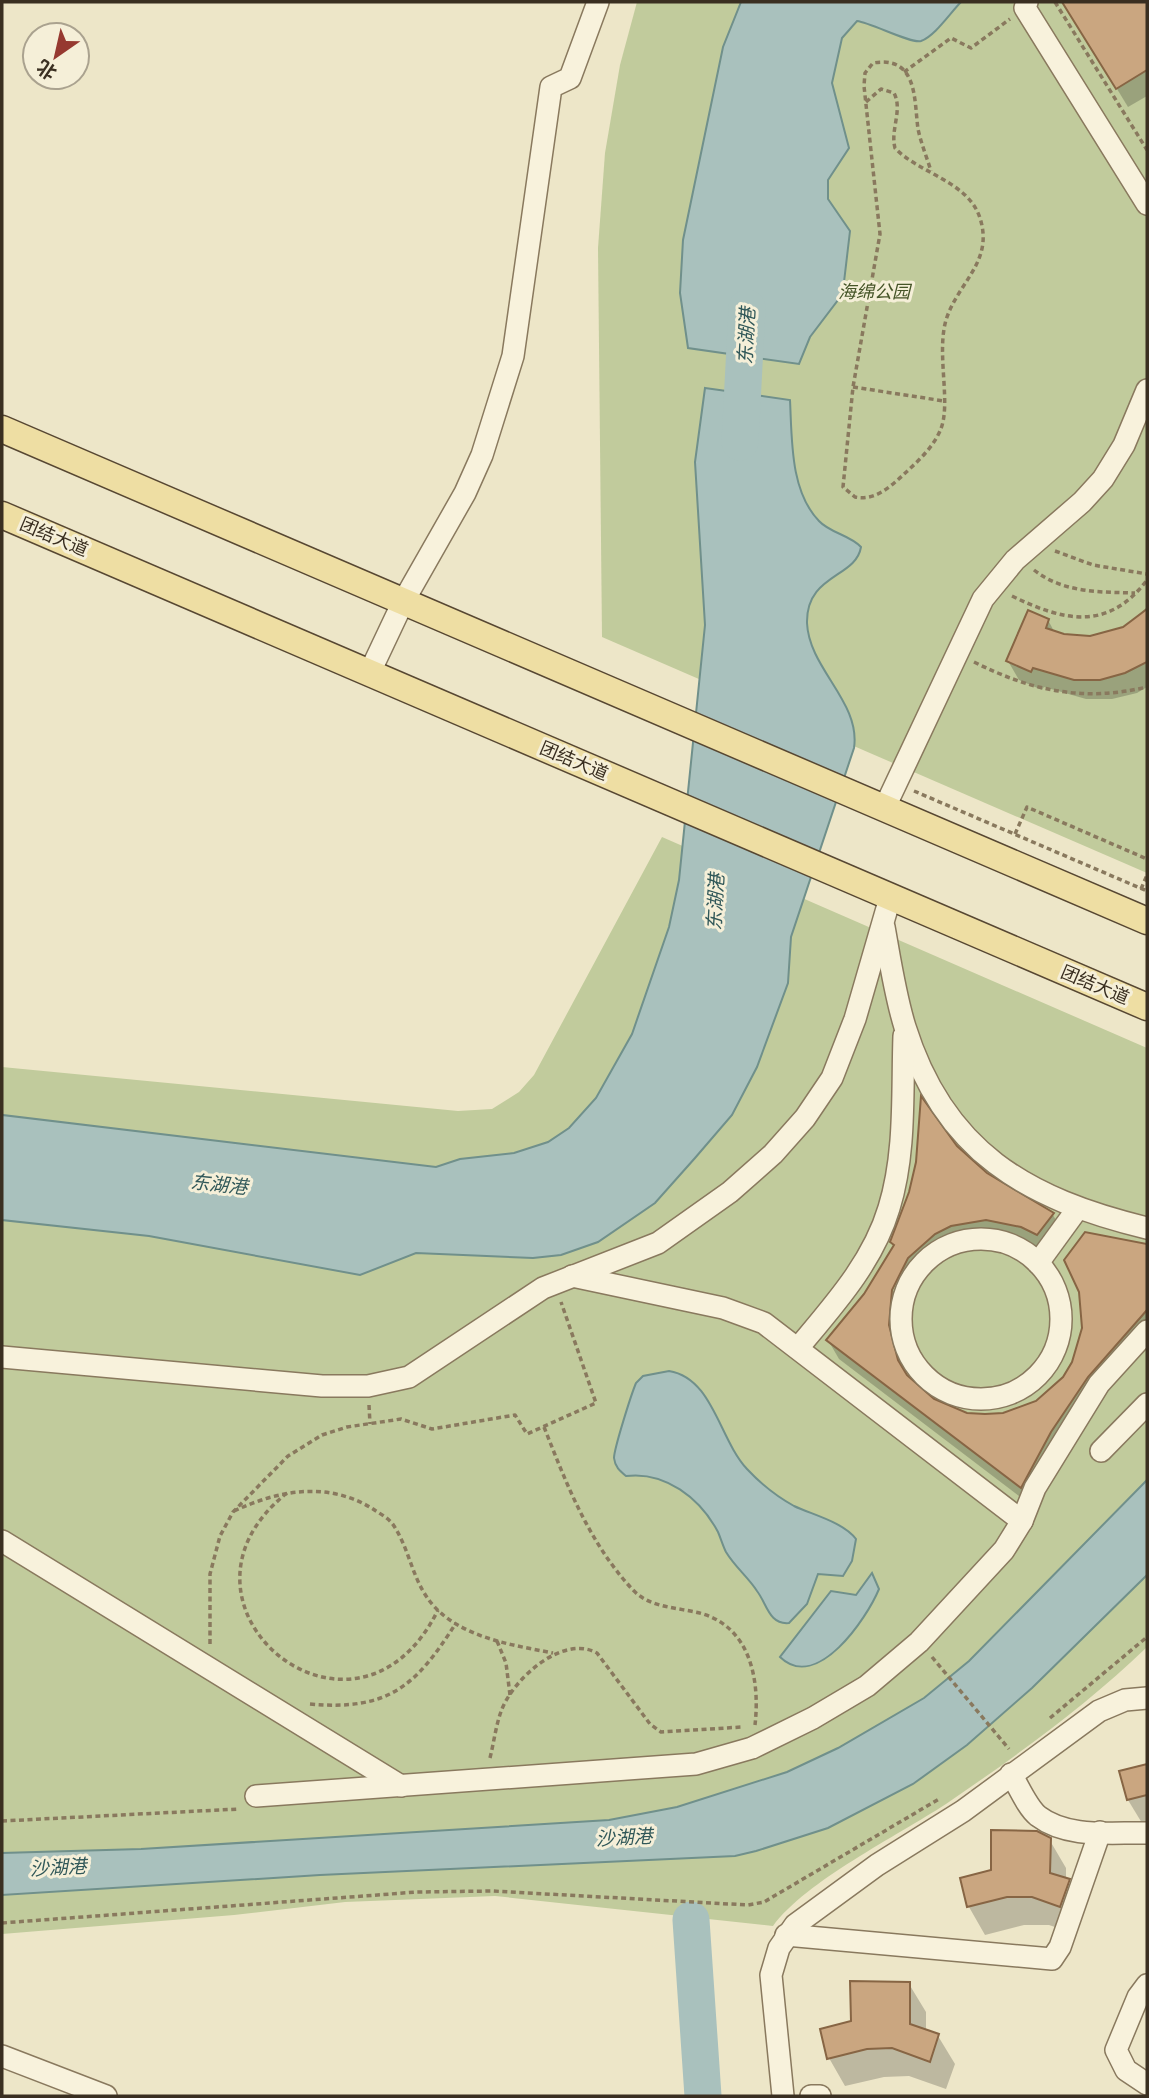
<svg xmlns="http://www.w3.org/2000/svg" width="1149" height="2098" viewBox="0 0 1149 2098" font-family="'Libre Baskerville','Noto Sans SC',serif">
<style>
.green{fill:#c1cb9c}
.water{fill:#a9c1bd;stroke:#70908b;stroke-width:2}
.shadow{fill:#0003;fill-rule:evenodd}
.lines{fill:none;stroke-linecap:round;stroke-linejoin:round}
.river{stroke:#a9c1bd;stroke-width:37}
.building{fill:#caa680;stroke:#876544;stroke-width:2}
.minor-casing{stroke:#89795e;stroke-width:24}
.major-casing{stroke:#574732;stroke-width:29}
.path{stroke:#89795e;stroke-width:3.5;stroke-dasharray:5 3.5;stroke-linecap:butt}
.minor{stroke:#f8f2dc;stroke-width:21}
.major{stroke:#eedea3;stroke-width:26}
.labels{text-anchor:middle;stroke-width:6;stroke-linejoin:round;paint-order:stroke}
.park-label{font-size:18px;font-style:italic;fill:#465528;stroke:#f5efd8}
.street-label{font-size:18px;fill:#3a2f21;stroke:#f5efd8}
.water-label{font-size:19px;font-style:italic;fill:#315859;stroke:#f5efd8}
</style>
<rect width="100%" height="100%" fill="#ede6c8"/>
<g class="green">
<path d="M637,2H1147V873L602,637L598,248L605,153L620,65Z"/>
<path d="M662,837L1147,1048V1647C1086,1706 1016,1756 946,1804C897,1836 806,1881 773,1926L495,1896L345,1902L234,1915L2,1934V1067L458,1111L492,1109L519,1092L534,1075Z"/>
</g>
<g class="water">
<path d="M741,2H961C950,13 935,36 921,41C911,44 872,23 857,21L842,38L832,83L849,148L828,180V199L850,231L844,282L838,300L810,337L799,364L688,348L680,293L683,240L723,47Z"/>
<path d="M705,388L790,400C792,439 790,491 819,521C830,533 850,535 861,547C856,578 806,574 807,623C809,669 861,702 854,748L791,937L788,983L757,1067L732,1115L695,1158L655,1203L598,1242L561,1255L533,1258L416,1253L360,1275L149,1236L2,1220V1115L436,1167L460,1159L514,1153L548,1142L569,1128L596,1098L632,1034L669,927L679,880L705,625L695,462Z"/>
<path d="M669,1371C713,1378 719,1439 747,1469C761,1484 776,1496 794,1506C813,1515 843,1522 856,1539L852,1561L843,1576L818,1574L807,1604L789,1623C769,1625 767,1604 757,1591C748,1577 735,1567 726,1552C723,1546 721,1539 718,1532C700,1498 665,1471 626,1476C620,1471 615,1467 614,1458C614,1449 631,1395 636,1383L643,1376Z"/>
<path d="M1147,1480V1575L1032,1688L967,1745L913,1784L828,1828L756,1851L735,1856L320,1875L2,1895V1853L141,1849L609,1820L677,1807L787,1772L838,1748L924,1698L969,1661Z"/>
<path d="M872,1573L879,1589C867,1618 817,1693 780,1657L831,1591L856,1595Z"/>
</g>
<g class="shadow">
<path d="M1072,2H1147V96L1128,107L1066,5Z"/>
<path d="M1147,607V687L1137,693L1112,699H1086L1044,687L1042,690L1019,680L1008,661L1048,620L1055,633L1090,638L1124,628Z"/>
<path d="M956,1147L986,1175L1053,1215L1064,1234L1049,1254L1034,1246L998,1239L963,1246L946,1254L919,1278L902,1310L899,1346L907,1378L933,1401L967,1414L1003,1415L1037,1402L1064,1378L1081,1345L1086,1234L1147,1246V1343L1100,1395L1032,1506L839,1359L828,1340L865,1295L894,1247L891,1242ZM901,1271L903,1272L890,1298L887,1297Z"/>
<path d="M1147,1766V1827L1145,1828L1128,1800L1121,1772Z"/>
<path d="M1049,1839L1066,1868V1880L1085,1909L1076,1934L1049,1925H1024L985,1935L969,1907L962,1879L993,1872Z"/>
<path d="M909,1984L926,2012V2031L938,2036L955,2064L946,2089L909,2076L884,2077L845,2086L829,2058L852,2023Z"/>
</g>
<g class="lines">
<g class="river">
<path d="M740,442L747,308"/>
<path d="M691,1920L703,2096"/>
</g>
</g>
<g class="building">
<path d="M1062,2H1147V70L1116,89Z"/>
<path d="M1147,609V662L1125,673L1100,680H1074L1033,668L1031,672L1006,661L1028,610L1049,619L1046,628L1064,634L1090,636L1123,627Z"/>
<path d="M921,1096L957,1146L987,1173L1054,1213L1037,1235L1021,1227L986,1220L951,1226L935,1234L908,1258L892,1290L889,1325L898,1360L907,1375L934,1399L967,1413L985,1414L1003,1413L1036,1401L1063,1377L1072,1362L1082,1328L1079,1292L1064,1260L1085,1232L1147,1244V1310L1088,1377L1051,1432L1021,1488L826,1340L864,1294L894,1245L890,1242L909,1192L916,1162Z"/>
<path d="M1147,1764V1795L1127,1800L1119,1771Z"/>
<path d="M991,1830L1037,1831L1051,1838L1050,1873L1070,1879L1060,1907L1032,1897H1007L967,1907L960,1878L991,1870Z"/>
<path d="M850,1981L910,1982V2024L939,2034L930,2062L892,2048L867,2049L827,2059L820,2029L851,2021Z"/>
</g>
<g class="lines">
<defs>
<g id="minor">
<path d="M1027,2L1025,8L1147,204"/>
<path d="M369,674L403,602L465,493L482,455L513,356L551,87L570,78L598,2"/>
<path d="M884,809L983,599L1015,560L1082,502L1103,479L1124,445L1147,390"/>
<path d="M884,927C890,960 895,995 905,1027C944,1152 1027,1199 1147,1228"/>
<circle cx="981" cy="1319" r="80"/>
<path d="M1038,1263L1078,1208"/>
<path d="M572,1276L723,1308L764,1323L1022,1521"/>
<path d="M798,1348C834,1305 873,1262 889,1208C906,1153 902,1093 904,1036"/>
<path d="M2,1357L322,1386H368L409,1377L543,1288L658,1243L730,1192L773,1154L805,1118L832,1078L855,1019L890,898"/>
<path d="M1101,1451L1147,1404"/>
<path d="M2,1541L401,1786"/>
<path d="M1011,1774C1019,1787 1027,1807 1038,1816C1068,1839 1113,1832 1147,1833"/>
<path d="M256,1796L696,1764L752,1748L813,1718L867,1686L919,1642L1004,1550L1022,1521L1035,1488L1099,1384L1147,1331"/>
<path d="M786,1935L1052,1959L1060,1947L1100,1832"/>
<path d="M1147,1985L1138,1997L1116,2050L1126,2070L1147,2084"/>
<path d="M2,2056L106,2096"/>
<path d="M783,2096L771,1975L779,1948L795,1925L877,1865L963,1811L1099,1711L1125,1700L1147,1698"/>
<path d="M811,2096H820"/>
</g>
<g id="major">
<path d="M2,429L1147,921"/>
<path d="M2,515L1147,1007"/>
</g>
</defs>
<use href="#minor" class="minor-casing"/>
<use href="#major" class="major-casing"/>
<g class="path">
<path d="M1055,2L1147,150"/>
<path d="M904,72L951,38L971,48L1010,19"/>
<path d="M866,102L881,89L894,93C903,110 890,130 895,148C918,173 968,181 980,218C994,262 958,282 946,320C936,355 952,405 940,431C932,449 916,463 902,476C889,488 874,501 855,497L843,487L853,387L880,234L864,86L865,73L873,63C918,55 914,100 918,129C921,143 927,158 931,171"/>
<path d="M853,387L944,401"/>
<path d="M1055,551L1093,565L1147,574"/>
<path d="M1034,570C1063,593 1100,592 1135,593"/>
<path d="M1012,596C1063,621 1108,632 1147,580"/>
<path d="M974,662C1032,691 1083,702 1147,687"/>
<path d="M914,791L1147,891"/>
<path d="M1015,834L1027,807L1147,859"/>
<path d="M1141,889L1147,875"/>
<path d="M369,1405L370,1424"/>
<path d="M544,1427C567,1485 589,1543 633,1590C651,1609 679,1607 703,1614C751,1629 760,1681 755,1725"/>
<path d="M287,1493C147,1604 355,1777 438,1610"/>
<path d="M234,1511C279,1490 328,1481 373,1509C380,1514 389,1518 394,1526C414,1557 412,1592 447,1618C477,1640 517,1646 553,1653"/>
<path d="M497,1641L506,1663L510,1695"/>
<path d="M210,1644V1574L220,1536L233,1512L288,1456L322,1435L347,1427L401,1419L432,1429L515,1415L527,1434L596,1403L561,1302"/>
<path d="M932,1657L1009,1749"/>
<path d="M310,1704C389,1711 416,1686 456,1623"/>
<path d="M1050,1718L1147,1637"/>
<path d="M490,1758C494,1742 496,1724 502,1709C514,1679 562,1634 597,1653L650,1724L661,1732L742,1727"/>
<path d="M2,1821L239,1809"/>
<path d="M2,1923L417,1892L492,1891L748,1905L764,1902L939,1799"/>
</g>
<use href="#minor" class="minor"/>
<use href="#major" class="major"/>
</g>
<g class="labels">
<g class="park-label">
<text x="874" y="298">海绵公园</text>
</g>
<g class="street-label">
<text transform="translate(54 537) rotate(23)" y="6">团结大道</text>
<text transform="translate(574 761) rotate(23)" y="6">团结大道</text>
<text transform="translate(1095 985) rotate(23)" y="6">团结大道</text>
</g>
<g class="water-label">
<text transform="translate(746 336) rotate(-87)" y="7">东湖港</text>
<text transform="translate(715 902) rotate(-87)" y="7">东湖港</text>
<text transform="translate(219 1184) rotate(6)" y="7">东湖港</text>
<text transform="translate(624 1837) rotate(-3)" y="7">沙湖港</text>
<text transform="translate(58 1867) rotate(-3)" y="7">沙湖港</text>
</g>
</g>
<rect width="1149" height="2098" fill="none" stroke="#3a2f21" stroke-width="7"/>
<g transform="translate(56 56) rotate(214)"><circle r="33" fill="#f5efd8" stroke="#aaa28f" stroke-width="2"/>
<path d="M0-5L12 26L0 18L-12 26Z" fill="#963930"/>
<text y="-10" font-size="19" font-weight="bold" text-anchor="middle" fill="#3a2f21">北</text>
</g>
</svg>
